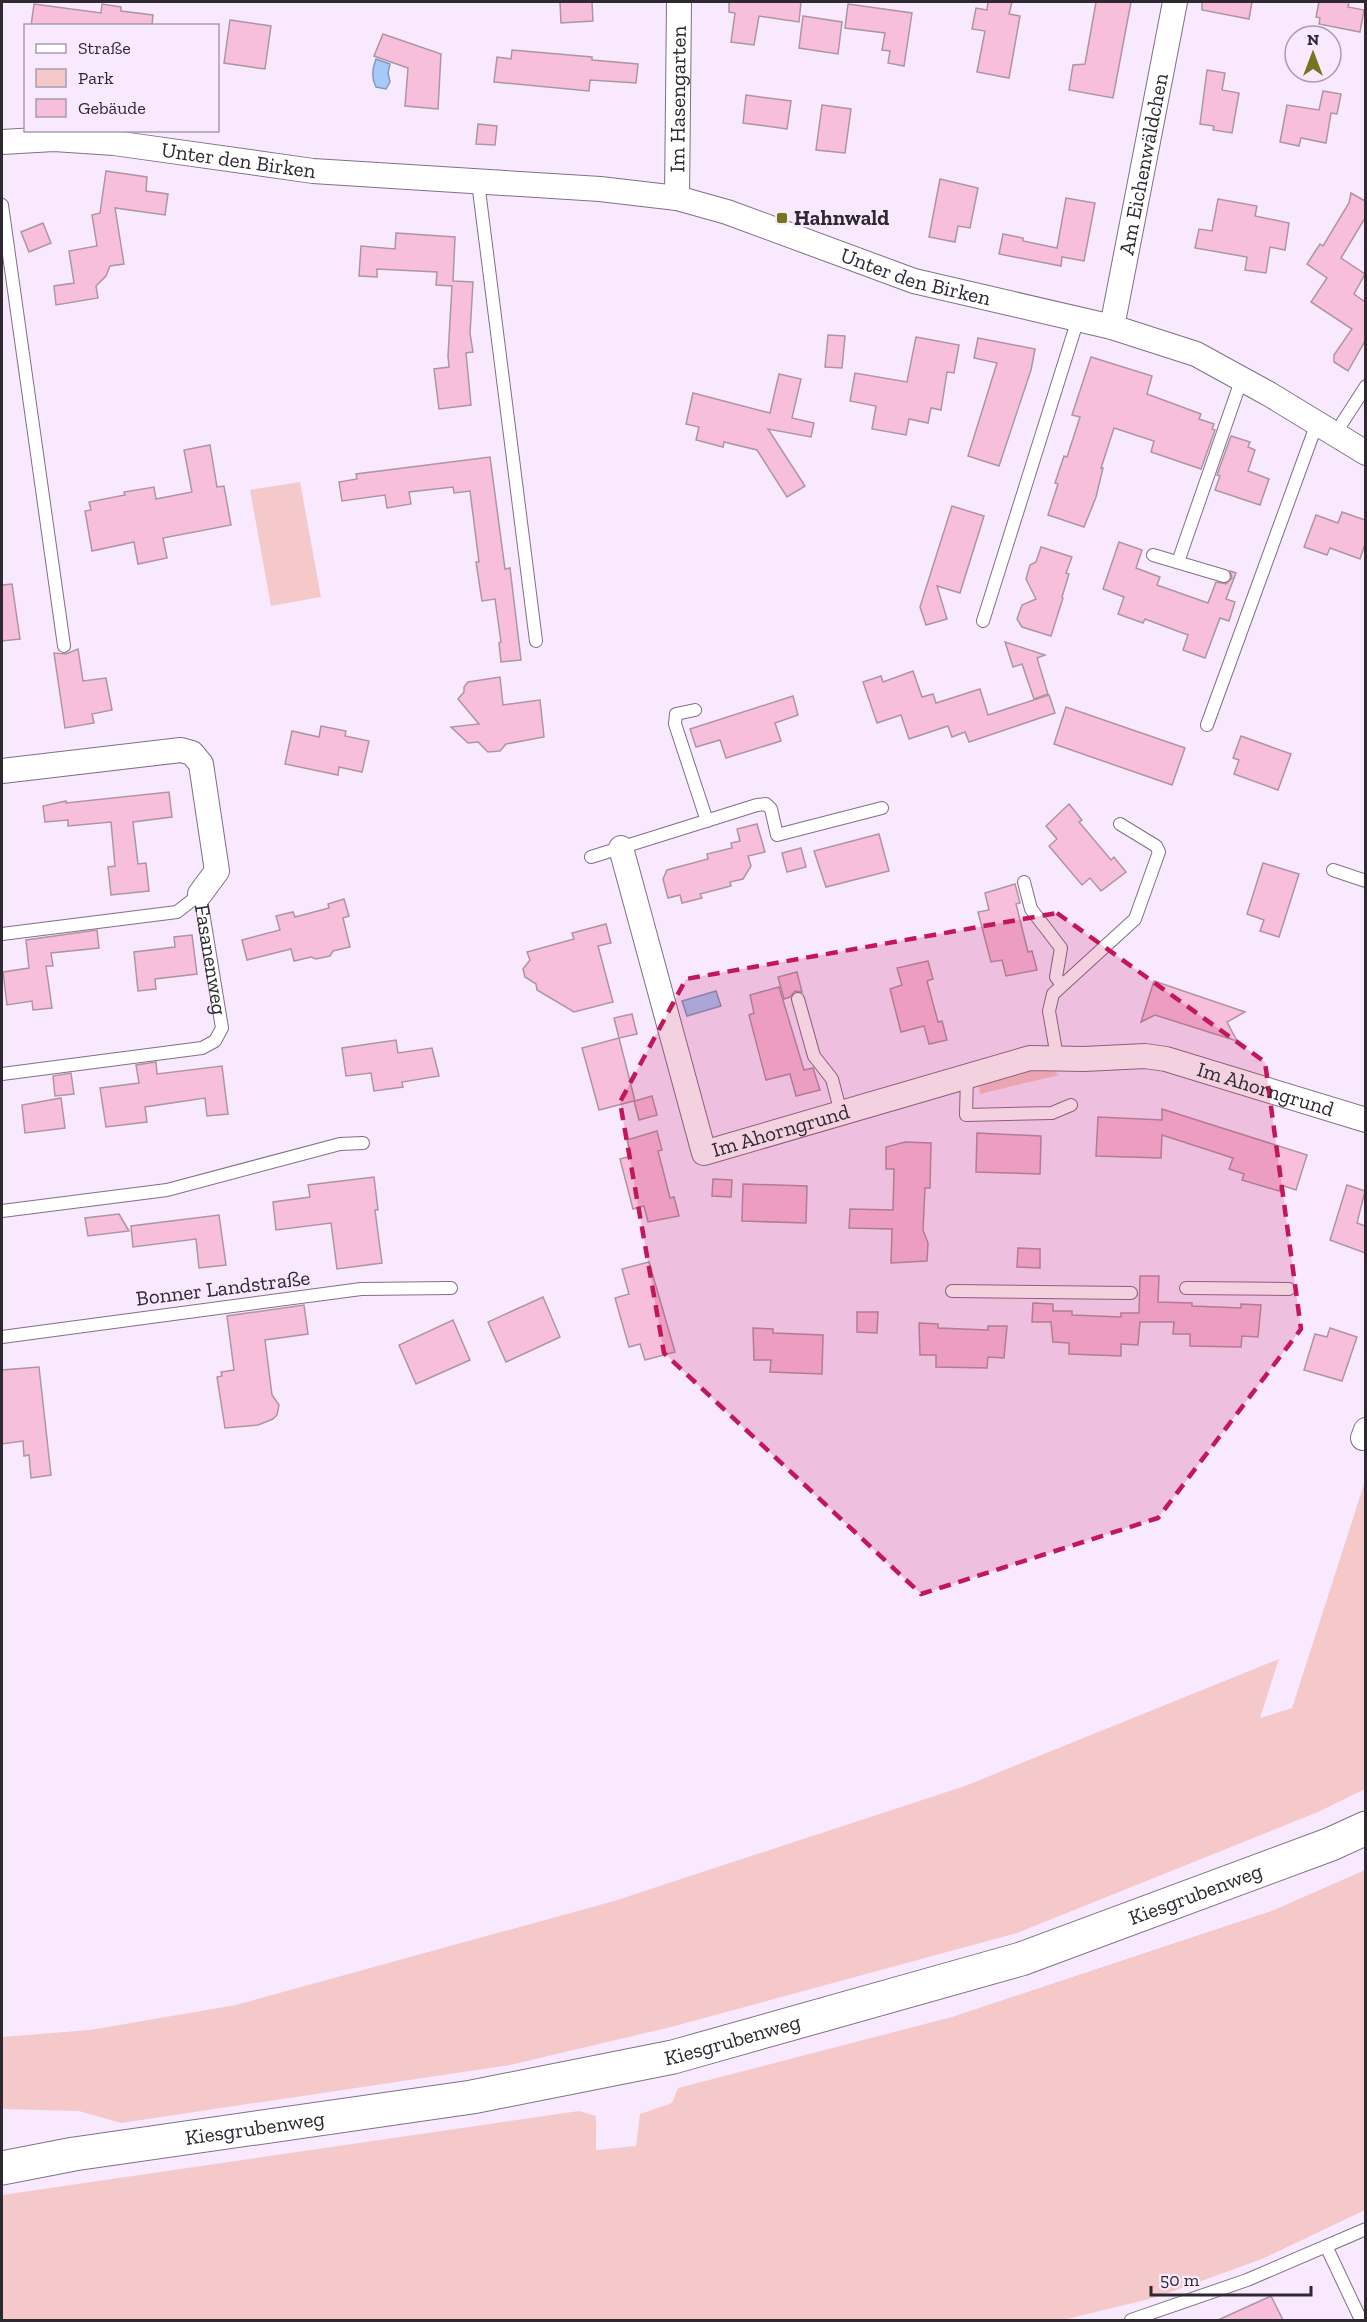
<svg xmlns="http://www.w3.org/2000/svg" width="1367" height="2322" viewBox="0 0 1367 2322" font-family="'Zilla Slab',serif">
<style>
.green{fill:#f5c9c9}
.water{fill:#a6caf7;stroke:#829abc;stroke-width:1.5}
.building{fill:#f7bfdb;stroke:#ae95a1;stroke-width:1.5}
.lines{fill:none;stroke-linecap:round;stroke-linejoin:round}
.lane-casing{stroke:#7f7185;stroke-width:14}
.street-casing{stroke:#7f7185;stroke-width:26}
.secondary-casing{stroke:#7f7185;stroke-width:35}
.lane{stroke:#fff;stroke-width:12}
.street{stroke:#fff;stroke-width:24}
.secondary{stroke:#fff;stroke-width:33}
.marked{fill:#c2185b;fill-opacity:0.2;stroke:#c2185b;stroke-width:4.5;stroke-dasharray:12 8;stroke-linejoin:round}
.poi-dot{fill:#72761e;stroke:#f9e9ff;stroke-width:2}
.labels{text-anchor:middle;stroke-width:4.5;stroke-linejoin:round;paint-order:stroke}
.street-label{font-size:21px;fill:#2e2931;stroke:#f9e9ff}
.poi-label{font-size:21px;font-weight:bold;fill:#2e2931;stroke:#f9e9ff;text-anchor:start}
</style>
<rect width="100%" height="100%" fill="#f9e9ff"/>
<g class="green">
<path d="M300,482L321,597L271,606L250,490Z"/>
<path d="M1049,1066L1059,1075L980,1094L978,1079Z"/>
<path d="M1365,1481V1789L1318,1812L1017,1933L671,2027L510,2065L121,2123L79,2111L2,2109V2037L90,2030L236,2005L614,1901L965,1786L1279,1659L1260,1718L1292,1708Z"/>
<path d="M1365,1870V2210L1262,2259L1157,2297L1063,2320H2V2195L579,2111L596,2116V2150L636,2146L640,2114L672,2103L678,2088L952,2017L1274,1910Z"/>
</g>
<g class="water">
<path d="M376,59L390,64L388,73L390,82L386,89L376,87C371,78 372,69 376,59Z"/>
<path d="M716,991L721,1006L687,1016L682,1001Z"/>
</g>
<g class="building">
<path d="M560,2H592L593,21L561,23Z"/>
<path d="M729,2H801L799,22L759,16L754,45L731,42L735,13L729,12Z"/>
<path d="M988,2H1012L1009,14L1020,16L1009,78L977,72L985,31L972,29L976,8L987,10Z"/>
<path d="M1096,2H1131L1113,98L1069,90L1073,65L1085,64Z"/>
<path d="M1202,2H1252L1249,19L1202,10Z"/>
<path d="M1319,2H1349L1348,7L1364,10L1360,32L1319,24L1320,18L1316,17Z"/>
<path d="M34,4L101,13L102,4L121,7V11L153,15L152,26H31Z"/>
<path d="M848,4L912,13L904,66L888,63L890,51L882,50L885,33L845,28Z"/>
<path d="M803,16L842,22L838,54L799,48Z"/>
<path d="M230,20L271,26L265,69L224,63Z"/>
<path d="M383,34L441,54L438,109L405,106L408,68L374,56Z"/>
<path d="M512,50L592,57V60L638,64L636,83L590,80L589,91L494,82L497,57L511,59Z"/>
<path d="M1207,70L1225,73L1222,90L1239,93L1232,133L1213,130L1214,126L1200,124Z"/>
<path d="M1323,91L1341,94L1337,114L1331,113L1326,143L1301,138L1299,146L1280,142L1287,105L1319,110Z"/>
<path d="M746,95L791,101L787,129L743,123Z"/>
<path d="M822,105L851,109L845,153L816,150Z"/>
<path d="M478,124L497,126L495,145L476,144Z"/>
<path d="M106,171L147,177L146,191L168,194L165,215L115,208L124,264L110,266L106,276L96,286L98,298L56,305L54,286L74,283L69,251L97,246L92,215L100,213Z"/>
<path d="M940,179L978,188L970,228L958,226L955,242L929,237Z"/>
<path d="M1351,193L1365,201V218L1341,258L1365,274L1354,294L1365,302V341L1348,371L1334,362V355L1352,329L1311,302L1327,278L1307,264L1320,244L1323,246L1349,203Z"/>
<path d="M1066,198L1095,203L1084,261L1062,257L1061,266L999,254L1003,234L1023,238V241L1057,248Z"/>
<path d="M1218,199L1257,206L1255,216L1289,223L1285,250L1270,247L1266,273L1245,270L1247,257L1195,248L1199,229L1212,231Z"/>
<path d="M43,223L51,243L29,252L21,232Z"/>
<path d="M396,233L455,237L453,281L473,282L470,333L473,352L466,353L471,405L439,409L434,369L449,367L448,356L452,286L436,285L437,272L377,269V277L359,276L361,246L395,249Z"/>
<path d="M828,335L845,336L842,368L825,367Z"/>
<path d="M916,337L959,345L954,373L947,372L941,410L931,408L928,423L909,419L906,435L872,429L876,406L850,401L855,373L907,382Z"/>
<path d="M978,338L1035,349L1031,370L999,466L968,456L997,363L974,358Z"/>
<path d="M1091,357L1152,376L1147,394L1201,414L1199,419L1214,424L1212,429L1215,430L1201,469L1151,452L1154,441L1114,428L1101,468H1103L1096,497L1084,527L1048,515L1058,484L1055,483L1064,456L1067,457L1080,417L1072,415Z"/>
<path d="M779,374L801,379L792,418L814,423L811,437L768,429L805,486L787,497L757,450L724,442L723,447L696,440L699,427L686,424L693,393L770,413Z"/>
<path d="M1231,436L1250,442L1248,447L1255,450L1248,471L1269,479L1260,505L1215,490L1220,476L1217,475Z"/>
<path d="M210,445L217,487L224,486L231,525L163,538L167,558L138,564L134,542L92,551L85,511L91,510L89,502L125,495L124,492L154,487L156,499L192,492L184,450Z"/>
<path d="M490,457L505,569L510,568L521,660L501,662L499,643L501,642L495,599L482,601L476,562H479L470,491L454,493L453,487L409,492L411,504L387,508L385,495L342,501L339,482L357,479L356,474Z"/>
<path d="M952,506L984,516L960,593L937,586L947,619L926,625L920,607Z"/>
<path d="M1342,512L1365,520V544L1360,559L1330,548L1327,555L1304,547L1316,515L1338,523Z"/>
<path d="M1119,542L1142,550L1136,568L1160,577L1157,585L1208,603L1216,582L1226,584L1232,578L1230,571L1236,573L1226,599L1235,602L1229,621L1220,618L1205,658L1183,650L1188,635L1145,619L1143,623L1118,614L1124,597L1103,589Z"/>
<path d="M1041,547L1072,557L1066,573L1069,574L1062,597L1063,598L1051,636L1022,627L1017,619L1022,605L1036,599L1026,579L1030,565L1036,562Z"/>
<path d="M12,584L20,639L2,641V585Z"/>
<path d="M1005,642L1045,655L1037,658L1048,694L1034,699L1022,664L1013,667Z"/>
<path d="M78,649L83,681L106,678L112,710L92,714L94,723L65,728L54,653L66,654Z"/>
<path d="M913,671L922,697L933,694L936,703L980,689L988,715L1049,695L1055,713L969,742L965,732L952,737L948,726L909,739L901,715L877,723L863,682L881,676L883,682Z"/>
<path d="M500,677L503,705L540,700L544,737L506,744L500,751L488,752L478,742L468,743L451,727L479,724L458,699L464,692V687L468,682Z"/>
<path d="M793,696L798,715L775,723L781,741L726,758L720,740L696,747L690,729Z"/>
<path d="M1066,707L1185,748L1172,785L1054,744Z"/>
<path d="M321,726L346,731L345,736L369,741L362,772L339,767L338,775L285,764L292,731L319,737Z"/>
<path d="M1241,736L1291,754L1278,790L1234,774L1239,760L1233,758Z"/>
<path d="M169,792L172,817L133,822L138,864L146,863L149,891L111,895L108,867L115,866L111,822L68,826V820L45,822L43,806L66,801V803Z"/>
<path d="M1069,804L1082,820L1079,822L1111,860L1114,857L1126,872L1101,891L1090,878L1082,885L1049,846L1057,839L1046,826Z"/>
<path d="M757,824L765,852L748,856L751,866L743,879L730,882L731,886L700,894L702,898L682,903L680,895L668,898L663,879L667,870L708,859L707,854L732,848L731,843L740,841L737,829Z"/>
<path d="M879,834L889,871L826,887L814,851Z"/>
<path d="M801,848L806,867L787,872L782,853Z"/>
<path d="M1263,863L1299,874L1279,937L1260,931L1264,920L1247,914Z"/>
<path d="M1015,884L1020,903L1016,904L1028,952L1032,951L1037,970L1006,976L1002,960L991,962L978,912L989,910L985,893Z"/>
<path d="M344,899L349,916L343,918L350,947L333,951L330,956L316,959L311,957L294,961L291,949L247,960L242,940L280,930L276,916L293,912L295,917L329,908L328,904Z"/>
<path d="M606,924L611,943L598,946L613,1002L574,1012L537,990L536,984L525,977L523,969L530,960L527,952L574,939L572,933Z"/>
<path d="M97,930L99,948L51,953L53,966H46L52,1008L33,1010L32,1001L7,1005L3,972L29,968L26,940Z"/>
<path d="M192,935L197,974L155,979L156,989L138,991L134,952L175,947L174,937Z"/>
<path d="M928,961L933,979L927,981L938,1022L942,1021L947,1040L929,1044L924,1026L901,1032L890,989L902,985L897,968Z"/>
<path d="M797,972L802,992L795,991L790,997L784,999L778,977Z"/>
<path d="M1154,981L1245,1012L1227,1022L1237,1041L1155,1015L1141,1022Z"/>
<path d="M779,987L804,1070L813,1068L820,1090L796,1096L790,1074L766,1080L749,1015L754,1013L750,995Z"/>
<path d="M632,1014L637,1034L619,1038L635,1101L652,1096L657,1115L639,1120L634,1101L599,1110L582,1048L619,1038L614,1018Z"/>
<path d="M396,1040L398,1053L432,1048L439,1076L402,1082L403,1087L374,1091L371,1073L346,1076L342,1048Z"/>
<path d="M156,1062L157,1074L222,1066L228,1114L207,1116L205,1098L145,1107L147,1122L106,1127L100,1088L139,1083L136,1065Z"/>
<path d="M71,1073L74,1094L55,1096L53,1076Z"/>
<path d="M61,1098L65,1128L25,1133L22,1105Z"/>
<path d="M1162,1109L1307,1155L1296,1190L1281,1185L1279,1191L1242,1180L1244,1174L1229,1169L1233,1158L1162,1135L1161,1158L1096,1156L1098,1117L1162,1120Z"/>
<path d="M657,1131L662,1150L658,1151L670,1198L674,1197L679,1216L648,1222L644,1206L633,1209L620,1159L631,1156L627,1140Z"/>
<path d="M977,1133L1041,1136L1040,1174L976,1172Z"/>
<path d="M905,1142L931,1143L930,1188H925L923,1230L928,1243L927,1261L891,1263L892,1229L849,1228L850,1209L893,1210L894,1169H886V1147Z"/>
<path d="M374,1177L378,1210H375L382,1263L337,1269L331,1223L276,1230L273,1202L310,1197L308,1185Z"/>
<path d="M713,1179L732,1180L731,1197L712,1196Z"/>
<path d="M743,1184L807,1186L806,1223L742,1221Z"/>
<path d="M1347,1185L1365,1191L1357,1223L1365,1226V1253L1330,1240Z"/>
<path d="M119,1214L129,1231L88,1236L85,1218Z"/>
<path d="M219,1215L226,1265L199,1268L196,1239L133,1247L131,1226Z"/>
<path d="M1018,1248L1040,1249V1268L1017,1267Z"/>
<path d="M649,1262L675,1352L645,1360L640,1344L629,1347L615,1298L629,1294L622,1269Z"/>
<path d="M1140,1276H1159L1158,1302L1192,1303V1306L1217,1307L1241,1308V1304L1261,1305L1258,1337L1242,1336L1241,1347L1190,1346V1334H1173L1174,1322H1140L1138,1345L1121,1344V1356L1069,1354V1343L1053,1342L1051,1322H1032L1033,1303L1053,1304V1311H1072V1315L1121,1317V1313H1139Z"/>
<path d="M543,1297L560,1337L506,1362L488,1322Z"/>
<path d="M304,1305L308,1334L265,1340L272,1395L279,1405L277,1415L273,1419L258,1425L225,1428L217,1377L222,1376L221,1372L234,1370L227,1316Z"/>
<path d="M857,1312H878L877,1333L857,1332Z"/>
<path d="M453,1320L470,1360L416,1384L399,1345Z"/>
<path d="M919,1323L938,1324V1328L988,1330V1326H1007L1004,1358L988,1357L987,1368L936,1367V1355H920Z"/>
<path d="M753,1328L773,1329V1333L823,1335L822,1374L770,1372L771,1360H754Z"/>
<path d="M1330,1328L1357,1337L1342,1381L1304,1370L1315,1334L1327,1337Z"/>
<path d="M39,1367L51,1475L31,1478L29,1455L24,1456L23,1441L2,1444V1370Z"/>
<path d="M1271,2296L1283,2320H1218Z"/>
</g>
<g class="lines">
<defs>
<g id="lane">
<path d="M478,182L536,641"/>
<path d="M2,205L64,646"/>
<path d="M1335,434L1366,386"/>
<path d="M1153,555L1224,576"/>
<path d="M1178,562L1242,378"/>
<path d="M983,621L1078,319"/>
<path d="M695,710L676,714L675,724L707,821"/>
<path d="M1207,725L1317,423"/>
<path d="M591,857L757,805L766,804L771,809L777,835L882,808"/>
<path d="M1333,870L1366,881"/>
<path d="M1024,882L1031,909L1061,948L1056,977L1062,985"/>
<path id="s1" d="M2,934L177,912L200,894L222,1028L215,1041L202,1048L2,1074"/>
<path d="M798,999L814,1056L832,1079L841,1113"/>
<path d="M1057,1057L1049,1011L1053,994L1135,919L1159,852L1156,846L1120,824"/>
<path d="M967,1076L966,1115L1052,1113L1071,1105"/>
<path d="M2,1211L167,1190L340,1144L363,1143"/>
<path d="M1186,1288L1289,1289"/>
<path d="M952,1291L1131,1293"/>
<path d="M2,1337L361,1289L451,1288"/>
<path d="M1327,2248L1361,2320"/>
<path d="M1131,2320L1247,2280L1366,2229"/>
</g>
<g id="street">
<path id="s2" d="M2,142L54,139L114,143L313,171L600,189L677,198L727,212L914,281L1112,327L1196,354L1269,394L1366,453"/>
<path id="s3" d="M677,198L679,2"/>
<path id="s4" d="M1112,327L1175,2"/>
<path d="M2,771L181,750L192,753L201,764L217,871L200,894"/>
<path id="s5" d="M621,848L704,1153L1030,1058L1084,1059L1145,1056L1166,1059L1366,1120"/>
<path d="M1363,1438L1366,1430"/>
</g>
<g id="secondary">
<path id="s6" d="M2,2168L74,2154L472,2097L673,2057L1021,1959L1331,1844L1366,1828"/>
</g>
</defs>
<use href="#lane" class="lane-casing"/>
<use href="#street" class="street-casing"/>
<use href="#secondary" class="secondary-casing"/>
<use href="#lane" class="lane"/>
<use href="#street" class="street"/>
<use href="#secondary" class="secondary"/>
</g>
<path class="marked" d="M1057,913L1265,1062L1301,1329L1158,1518L921,1594L664,1353L620,1102L686,979Z"/>
<rect class="poi-dot" x="776" y="212" width="12" height="12" rx="3"/>
<g class="labels">
<g class="street-label">
<text dy="7" stroke="none"><textPath href="#s3" startOffset="99">Im Hasengarten</textPath></text>
<text dy="7" stroke="none"><textPath href="#s2" startOffset="238">Unter den Birken</textPath></text>
<text dy="7" stroke="none"><textPath href="#s4" startOffset="166">Am Eichenwäldchen</textPath></text>
<text dy="7" stroke="none"><textPath href="#s2" startOffset="930">Unter den Birken</textPath></text>
<text dy="7" stroke="none"><textPath href="#s1" startOffset="272">Fasanenweg</textPath></text>
<text dy="7" stroke="none"><textPath href="#s5" startOffset="896">Im Ahorngrund</textPath></text>
<text dy="7" stroke="none"><textPath href="#s5" startOffset="396">Im Ahorngrund</textPath></text>
<text transform="translate(223 1288) rotate(-7)" y="7">Bonner Landstraße</text>
<text dy="7" stroke="none"><textPath href="#s6" startOffset="1228">Kiesgrubenweg</textPath></text>
<text dy="7" stroke="none"><textPath href="#s6" startOffset="742">Kiesgrubenweg</textPath></text>
<text dy="7" stroke="none"><textPath href="#s6" startOffset="256">Kiesgrubenweg</textPath></text>
</g>
<g class="poi-label">
<text x="794" y="225">Hahnwald</text>
</g>
</g>
<rect width="1367" height="2322" fill="none" stroke="#2e2931" stroke-width="6"/>
<rect x="24" y="24" width="195" height="108" fill="#f9e9ff" stroke="#a89cad" stroke-width="1.5"/>
<rect x="36" y="44" width="30" height="9" fill="#ffffff" stroke="#a89cad" stroke-width="1.5"/>
<text x="78" y="54" font-size="18" fill="#2e2931">Straße</text>
<rect x="36" y="69" width="30" height="18" fill="#f5c9c9" stroke="#a89cad" stroke-width="1.5"/>
<text x="78" y="84" font-size="18" fill="#2e2931">Park</text>
<rect x="36" y="99" width="30" height="18" fill="#f7bfdb" stroke="#a89cad" stroke-width="1.5"/>
<text x="78" y="114" font-size="18" fill="#2e2931">Gebäude</text>
<g transform="translate(1313 54)"><circle r="28" fill="#f9e9ff" stroke="#a89cad" stroke-width="1.5"/>
<path d="M0-4.5L10 22L0 15L-10 22Z" fill="#72761e"/>
<text y="-9" font-size="16" font-weight="bold" text-anchor="middle" fill="#2e2931">N</text>
</g>
<path d="M1151 2286v9h160v-9" fill="none" stroke="#2e2931" stroke-width="3"/>
<text x="1160" y="2286" font-size="18" fill="#2e2931" stroke="#f9e9ff" stroke-width="4.5" paint-order="stroke">50 m</text>
</svg>
